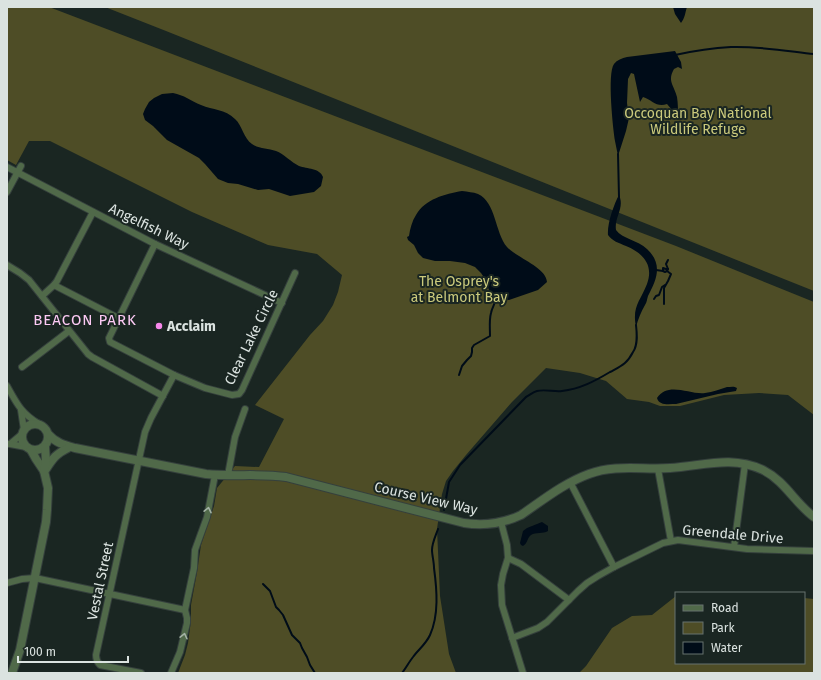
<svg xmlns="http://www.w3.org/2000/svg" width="821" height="680" viewBox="0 0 821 680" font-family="'Fira Sans',sans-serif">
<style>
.green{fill:#4e4d26}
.water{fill:#000c18}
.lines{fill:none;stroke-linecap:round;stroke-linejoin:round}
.stream{stroke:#000c18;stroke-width:2}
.minor-casing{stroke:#35403d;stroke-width:8}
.tertiary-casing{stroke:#35403d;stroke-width:10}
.minor{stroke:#506949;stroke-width:6}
.tertiary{stroke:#506949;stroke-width:8}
.oneway{stroke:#a3b2a4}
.poi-dot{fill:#f788eb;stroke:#1a2622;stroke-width:1.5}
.labels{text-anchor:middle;stroke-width:4;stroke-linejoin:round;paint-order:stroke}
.park-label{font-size:14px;fill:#cbca7c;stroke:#1a2622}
.street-label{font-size:14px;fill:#dbe3e0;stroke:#1a2622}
.poi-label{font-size:14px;font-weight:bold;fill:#dbe3e0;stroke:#1a2622;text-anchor:start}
.neighbourhood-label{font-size:15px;letter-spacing:1px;fill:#fdcaf5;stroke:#1a2622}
</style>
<rect width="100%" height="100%" fill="#1a2622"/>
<g class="green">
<path d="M7,7H49L676,246L814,302V415L788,395L759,393L724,395L680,406H660L649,402L627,399L606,381L580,373L546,368L512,402L466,455L453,471L446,481L442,494L437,529L440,596L449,654L456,673H178L185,655L188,643L191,620V605L197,572L201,545L214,506L217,488L235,466L259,467L284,419L255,405L310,335L323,321L333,305L338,292L342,275L317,254L268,245L192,212L50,141H29L16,165L7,160Z"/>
<path d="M105,7H814V291L166,31Z"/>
<path d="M676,596V663H804V598L814,599V673H579L586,666L612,628L632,616L652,615Z"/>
</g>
<g class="water">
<path d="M673,7H687C685,13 685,18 681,23L675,14Z"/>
<path d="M675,51L681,62L682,69L678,67L674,69C667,81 674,85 677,97C678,103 678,110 678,117L667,104C657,108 652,100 643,97L640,102L634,74L631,73L628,79L627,103L629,118L626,131L618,156C617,151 616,146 615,141C613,129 607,73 614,64C617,60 622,58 627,57Z"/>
<path d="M173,93C184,95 191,101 201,105C213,110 225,109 235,119C242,125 244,139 252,144C259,149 268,148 276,151C284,154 291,162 299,166C307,169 320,168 323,177L321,186L314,192L290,196L269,189L258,190L238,184L228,183L218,179L205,164L199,158L167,140L153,126L145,120L143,114L145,109L149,102L154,98L162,94Z"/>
<path d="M462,191C468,192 473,192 478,194C496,202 495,233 507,247C517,258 546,267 547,282L538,290L509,300L503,299L496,297L490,293L485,279L481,273L475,267L465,263L450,261H435L423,258L418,253L414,245L408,240L407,237L409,236C410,229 412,221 416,215C425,199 445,194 462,191Z"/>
<path d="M619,195C625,208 614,217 616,230C622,239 638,240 647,249C663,264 657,279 648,296C647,299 647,302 645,305C641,312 638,319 636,327C632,306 640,302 647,284C654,265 643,253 626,246C619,243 612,241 608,235C607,224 614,204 619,195Z"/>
<path d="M727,387C731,387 734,386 737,388L736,391L718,394L676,404C669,404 659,406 657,398C668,381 690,395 705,393C713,392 720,389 727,387Z"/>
<path d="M542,522L548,526V531C543,534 536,532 531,535C527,538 528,543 523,546L521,545L520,543L523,531L527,528Z"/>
</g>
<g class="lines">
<g class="stream">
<path d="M675,55C693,51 712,48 731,47C758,46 787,51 814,54"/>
<path d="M618,154L619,197"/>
<path d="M656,270L663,271L665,272L667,271L671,274L668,281L664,288V304"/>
<path d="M663,271V268L666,269H668"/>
<path d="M667,271L668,269L666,264L668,260"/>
<path d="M654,299L656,296L659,295L662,287L665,285"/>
<path d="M459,375L462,366L467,360L471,356L472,352V348L474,345L490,336C490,328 489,320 491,313C492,307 496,303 496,297"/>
<path d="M444,510L449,482L460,465L526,397C530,395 533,392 537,391C545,389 554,392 562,391C580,389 595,381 610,372C621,366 627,364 633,352C638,345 637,334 636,325"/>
<path d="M263,584L270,591L276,607L279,610L283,615L292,635L300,643L302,648L307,657L310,665L315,673"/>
<path d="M402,673C406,668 409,662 413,657C418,650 426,644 430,635C439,615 437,590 434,568C434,562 432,555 432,550C432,543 436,535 438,529"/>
</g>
<defs>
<g id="minor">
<path d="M7,167L155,244L282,303"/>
<path d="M7,192L21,166"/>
<path d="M155,244L112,332L109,338L110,342L174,375L205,388L232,395L239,394L242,390L295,273"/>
<path d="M7,265L20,273L29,280L88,354L92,357L163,396"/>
<path d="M54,285L118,318"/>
<path d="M42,296L54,285L57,281L93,212"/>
<path d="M22,367L69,331"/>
<path d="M7,386C17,404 21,413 39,424"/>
<path d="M21,410L24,430"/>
<path d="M7,444H10L22,434"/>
<path d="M10,444L26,447"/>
<path d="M658,469L671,541"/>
<path d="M228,475L235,437L245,409"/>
<path d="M570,482L614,567"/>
<path d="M501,522L507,545L508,558L503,574L501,585L502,605L523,673"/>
<path d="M734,547L745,464"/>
<path d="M508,558L521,564L569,600"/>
<path d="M7,583L22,579L35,578L185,610"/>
<path d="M512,638L538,628L547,622L578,591L587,583L598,576L614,567L663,543L678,540L747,549L814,551"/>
<path d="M141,673L100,665C97,662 96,660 96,655L145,432L151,418L174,375"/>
<path d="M171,673L180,652L187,623V618L185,610L194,568L195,550L207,517L215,475"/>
</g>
<g id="tertiary">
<circle cx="35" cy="437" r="13"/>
<path d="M48,434C56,443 64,445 75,448L206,474C233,477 260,473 286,477L464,523C485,526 502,524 521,515C543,500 564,483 589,474C615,464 643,470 670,468C703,466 731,455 763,470C785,481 795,503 814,517"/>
<path d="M31,450L36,459L44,471"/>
<path d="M46,469C53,458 56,454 68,448"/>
<path d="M12,673L20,650L46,522L47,510L48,488L44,471L46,461L45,447"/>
</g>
</defs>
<use href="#minor" class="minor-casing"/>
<use href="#tertiary" class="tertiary-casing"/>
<use href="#minor" class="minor"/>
<use href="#tertiary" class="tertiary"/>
</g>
<defs><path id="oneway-chevron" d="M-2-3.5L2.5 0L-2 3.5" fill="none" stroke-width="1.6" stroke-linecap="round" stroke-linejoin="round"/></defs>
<g class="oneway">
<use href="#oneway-chevron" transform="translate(208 510) rotate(-78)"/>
<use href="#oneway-chevron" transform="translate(184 636) rotate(-77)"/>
</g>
<circle class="poi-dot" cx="159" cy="326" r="4"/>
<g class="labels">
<g class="park-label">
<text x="698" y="118">Occoquan Bay National<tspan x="698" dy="16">Wildlife Refuge</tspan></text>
<text x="459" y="286">The Osprey's<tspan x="459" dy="16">at Belmont Bay</tspan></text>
</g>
<g class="street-label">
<text transform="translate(149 226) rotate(26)" y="5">Angelfish Way</text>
<text transform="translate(251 337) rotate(-64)" y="5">Clear Lake Circle</text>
<text transform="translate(426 498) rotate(13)" y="5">Course View Way</text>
<text transform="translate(733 534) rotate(5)" y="5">Greendale Drive</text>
<text transform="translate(100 581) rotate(-78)" y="5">Vestal Street</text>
</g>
<g class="poi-label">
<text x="167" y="331">Acclaim</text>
</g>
<g class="neighbourhood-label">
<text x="85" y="325">BEACON PARK</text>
</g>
</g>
<rect width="821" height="680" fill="none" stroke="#dbe3e0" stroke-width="16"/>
<rect x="675" y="592" width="130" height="72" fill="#1a2622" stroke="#67726e"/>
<rect x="683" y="605" width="20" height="6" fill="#506949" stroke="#67726e"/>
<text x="711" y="612" font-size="12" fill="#dbe3e0">Road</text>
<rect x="683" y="622" width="20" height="12" fill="#4e4d26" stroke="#67726e"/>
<text x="711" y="632" font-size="12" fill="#dbe3e0">Park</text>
<rect x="683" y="642" width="20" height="12" fill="#000c18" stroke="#67726e"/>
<text x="711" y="652" font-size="12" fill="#dbe3e0">Water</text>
<path d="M18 656v6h110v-6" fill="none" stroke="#dbe3e0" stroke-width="2"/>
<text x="24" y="656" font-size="12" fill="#dbe3e0" stroke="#1a2622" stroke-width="3" paint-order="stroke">100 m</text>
</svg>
